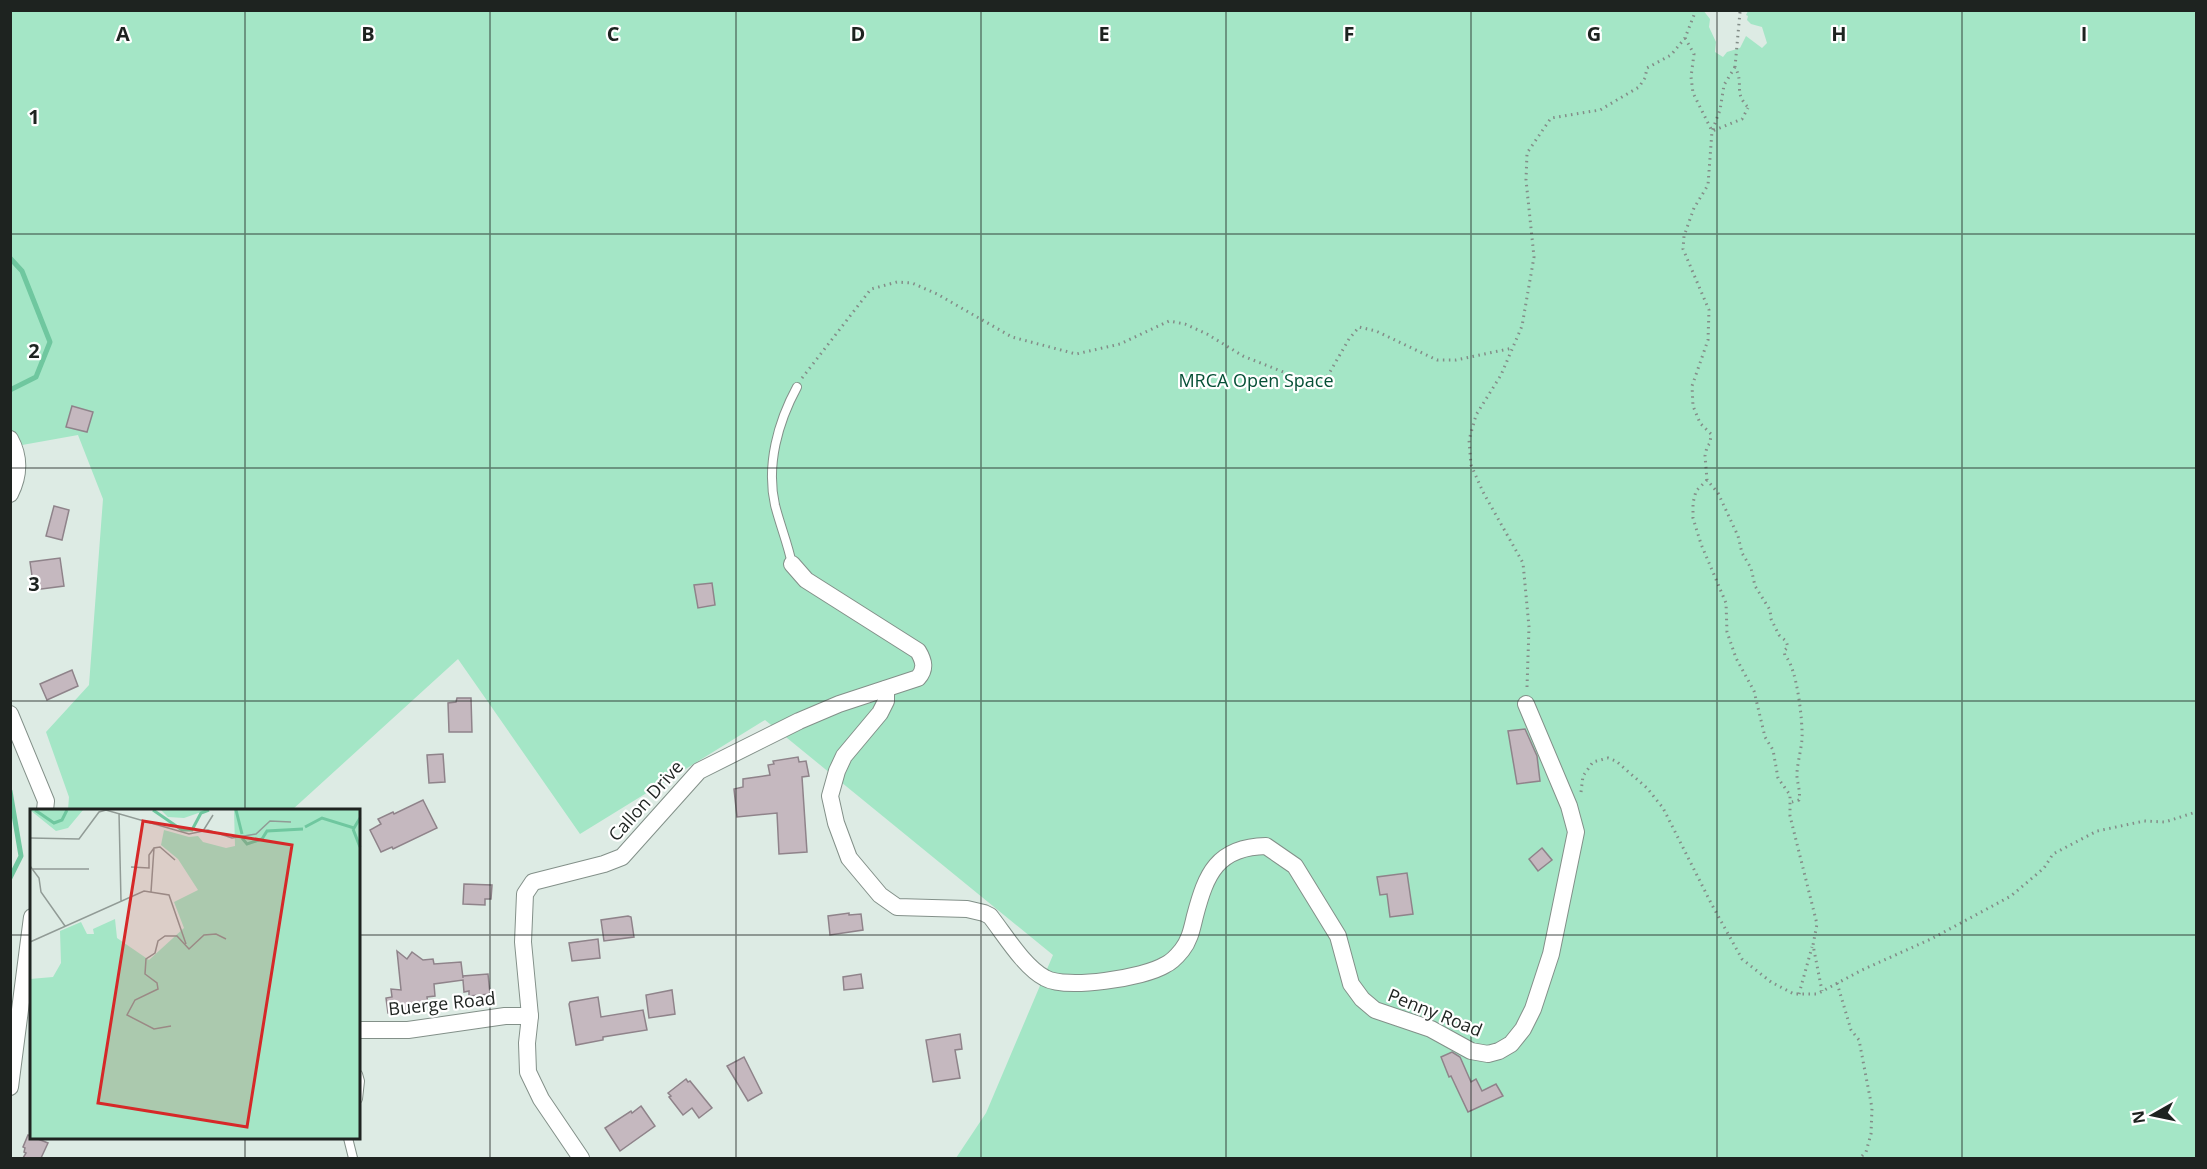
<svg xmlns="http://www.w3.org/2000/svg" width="2207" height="1169" viewBox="0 0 2207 1169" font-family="'Open Sans',sans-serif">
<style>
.green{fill:#a4e6c6}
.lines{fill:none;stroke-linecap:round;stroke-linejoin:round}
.stream{stroke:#6fc79f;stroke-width:5}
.building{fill:#c5b8bf;stroke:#8f838a;stroke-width:1.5}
.service-casing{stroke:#839089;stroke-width:10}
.minor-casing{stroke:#839089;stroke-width:18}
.path{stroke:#838d88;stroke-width:3;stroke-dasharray:1.5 4.5;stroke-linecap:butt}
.service{stroke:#fff;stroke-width:8}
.minor{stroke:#fff;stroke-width:16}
.grid{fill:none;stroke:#1e2320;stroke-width:1.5;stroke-opacity:0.55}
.labels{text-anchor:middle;stroke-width:4.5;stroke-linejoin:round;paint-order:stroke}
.park-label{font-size:18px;fill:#065036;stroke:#fff}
.street-label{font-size:18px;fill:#1e2320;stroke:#fff}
.inset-river{fill:none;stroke:#6fc79f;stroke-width:3}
.inset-road{fill:none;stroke:#919b96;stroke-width:1.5}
.view{fill:#d62828;fill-opacity:0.15;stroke:#d62828;stroke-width:3}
.inset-edge{fill:none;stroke:#1e2320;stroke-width:3}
.grid-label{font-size:20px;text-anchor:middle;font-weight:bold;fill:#1e2320;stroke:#fff;stroke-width:4.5;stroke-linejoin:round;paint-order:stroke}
</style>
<rect width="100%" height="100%" fill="#ddebe4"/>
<path class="green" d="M1703,10L1710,19L1709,27L1716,42L1715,52L1723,57L1727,52L1740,48L1746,36L1762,48L1767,43L1762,27L1751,24L1747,20L1748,16L1746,15L1748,11H2196V1158H956L986,1113L1053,955L765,720L580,834L458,659L292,810H68L69,797L46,732L89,685L103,499L78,435L11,447V11Z"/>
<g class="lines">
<g class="stream">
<path d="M10,258L22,271L50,342L36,377L10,390"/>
<path d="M10,791L21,856L10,878"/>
</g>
</g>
<g class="building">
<path d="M72,406L93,412L87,432L66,427Z"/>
<path d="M54,506L69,510L62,540L46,536Z"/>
<path d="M60,558L64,586L34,590L30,562Z"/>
<path d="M712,583L715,605L698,608L694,585Z"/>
<path d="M72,670L78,686L47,700L40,684Z"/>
<path d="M457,698H471L472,732H449L448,703L456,702Z"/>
<path d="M1525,729L1537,756L1540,781L1517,784L1508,731Z"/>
<path d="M443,754L445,782L429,783L427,755Z"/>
<path d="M798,757L799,762L806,761L809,776L802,777L807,852L779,854L777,813L737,817L734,789L743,787V779L770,775L768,765L774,764L773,761Z"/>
<path d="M423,800L437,828L393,849L392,847L381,852L370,830L381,824L378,819L393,812L394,814Z"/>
<path d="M1542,848L1552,860L1538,871L1529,859Z"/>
<path d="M1407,873L1413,914L1390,917L1387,894L1380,895L1377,877Z"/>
<path d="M464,884L492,885L491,899H485V905L463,904Z"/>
<path d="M849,913V915L861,914L863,930L830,935L828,916Z"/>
<path d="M628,916L631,917L634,937L604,941L601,920Z"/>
<path d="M598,939L600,958L572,961L569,943Z"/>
<path d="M397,951L407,959L412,952L423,960L433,959L434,964L461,962L463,978V976L488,974L490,994L469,996V991L464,992L463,980L434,984L435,996L427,997L428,1005L411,1007L412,1012L388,1013L386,998L392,997L391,989L401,990Z"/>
<path d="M861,974L863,988L844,990L843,977Z"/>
<path d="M672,990L675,1014L649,1018L646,995Z"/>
<path d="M598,997L601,1017L643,1010L647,1030L603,1037V1040L576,1045L569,1004L570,1002Z"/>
<path d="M960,1034L962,1049L955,1050L960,1078L933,1082L926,1040Z"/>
<path d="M1452,1052L1460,1057L1471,1082L1476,1079L1482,1091L1496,1084L1503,1096L1468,1112L1451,1076L1449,1077L1441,1057Z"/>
<path d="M744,1057L762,1093L748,1101L727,1066Z"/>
<path d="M686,1079L688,1082L690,1081L712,1108L699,1118L692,1108L683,1115L669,1097L671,1096L668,1093Z"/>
<path d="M641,1106L655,1126L620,1151L605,1128L631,1111L632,1113Z"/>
<path d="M28,1135L48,1143L41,1158H23L26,1153L24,1152L25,1148L23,1147Z"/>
</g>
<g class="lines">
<defs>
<g id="service">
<path d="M792,564C788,544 780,525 775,505C766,465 778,422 797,387"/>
<path d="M358,1074L360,1081L358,1099"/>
<path d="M348,1138L353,1158"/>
</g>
<g id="minor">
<path d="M10,439C20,457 19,476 10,494"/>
<path d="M886,689V701L880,713L844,756L837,771L830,796L836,823L849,858L880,895L897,907L967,909L984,913L990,916C1005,935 1024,967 1045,978C1066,990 1144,978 1165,965C1172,962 1178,955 1182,950C1190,940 1192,928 1195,916C1206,874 1217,847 1266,846L1295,866L1338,936L1351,984L1362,999L1375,1010L1431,1029L1471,1051L1488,1054L1499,1051L1511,1044L1523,1029L1533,1009L1551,954L1576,832L1569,806L1526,704"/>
<path d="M10,714L46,801L45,810"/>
<path d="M358,1030H408L505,1016H530"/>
<path d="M10,1087L32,917"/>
<path d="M581,1158L541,1099L528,1072L527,1043L530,1016L523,942L525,894L533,882L604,864L622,857L699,771L799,721L839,704L918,678C926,669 924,661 918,651L806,580L792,564"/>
</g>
</defs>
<use href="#service" class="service-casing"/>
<use href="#minor" class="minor-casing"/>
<g class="path">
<path d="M1740,12L1735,67C1745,85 1732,93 1750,109"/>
<path d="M1685,38L1694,54L1691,77L1693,93L1712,131L1742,119L1748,108"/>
<path d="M1735,67L1724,85L1720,110L1712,131L1708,185L1694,208L1684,236L1683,249L1709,310L1708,340L1692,386L1693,406L1700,423L1711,434L1710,443L1707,447L1705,456L1707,480L1718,493L1738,536L1742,553L1751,568L1755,586L1770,610L1771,619L1779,635L1786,641L1788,647L1784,651L1785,656C1797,666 1803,723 1802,739C1801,750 1798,761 1797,772C1796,781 1801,790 1799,800L1792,802"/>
<path d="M802,378L871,289L897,282L912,283L937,294L1012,337L1076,354L1120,344L1169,321L1185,324L1207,334L1243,356L1306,381L1327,377L1349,339L1359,327L1376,331L1437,360H1456L1513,348"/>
<path d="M1707,480L1696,491L1693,503V518L1701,544L1726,603L1727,632L1736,658L1754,691L1765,737L1773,750L1778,778L1790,795V816L1817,924L1813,945L1822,991"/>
<path d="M1527,687L1529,627L1523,563L1483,492L1471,465L1469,440L1476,415L1501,375L1522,326L1534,257L1526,180L1527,153L1551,118L1600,110L1639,87L1645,78L1647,68L1671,55L1685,38L1696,10"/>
<path d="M1581,792L1583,776L1593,762L1608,758L1616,761L1647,788L1663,808L1712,905L1742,959L1771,982L1794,994H1817L1862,970L1931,939L2011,896L2044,868L2053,854L2097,831L2144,821L2165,822L2196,812"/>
<path d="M1837,983L1851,1030L1859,1040L1872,1108L1871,1134L1866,1152L1860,1158"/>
<path d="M1799,994L1812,947"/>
</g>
<use href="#service" class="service"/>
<use href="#minor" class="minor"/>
</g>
<path class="grid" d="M245,10V810M490,10V1158M736,10V1158M981,10V1158M1226,10V1158M1471,10V1158M1717,10V1158M1962,10V1158M10,234H2196M10,468H2196M10,701H2196M10,935H32M358,935H2196M245,1138V1158"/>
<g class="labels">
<g class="park-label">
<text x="1256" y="387">MRCA Open Space</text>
</g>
<g class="street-label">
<text transform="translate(646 801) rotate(-48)" y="6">Callon Drive</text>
<text transform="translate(442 1004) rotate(-6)" y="6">Buerge Road</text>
<text transform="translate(1435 1013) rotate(22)" y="6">Penny Road</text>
</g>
</g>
<g transform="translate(30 809)">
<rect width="330" height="330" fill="#ddebe4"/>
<path d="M0,1H53L38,19L26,22ZM131,1H177L154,9L138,8ZM204,1H330V329H0V170L23,168L31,154L30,122L51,113L57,125H64L63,120L85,110L87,129L119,151L154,119L144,93L168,81L148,50L131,36L134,21L159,28L168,27L173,33L196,39L205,37Z" fill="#a4e6c6"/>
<path class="inset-river" d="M5,1L24,14L32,11L37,1M123,1L152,21H162L171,4L179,1M206,1L212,25M275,18L292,9L324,19L330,9M323,20L330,38M212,29L217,35L232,30L237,22L273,20"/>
<path class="inset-road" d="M89,4L91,92M173,22L183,6M0,29L49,30L69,3L76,1L159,25L178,21L202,29L226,25L240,12L261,13M0,57L9,69L11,83L35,117M101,58L119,59V46L124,39M2,60H59M121,83L124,39L130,38L145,51M0,133L114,82L139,86L156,135M141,217L124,220L97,206L105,191L128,180L127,174L115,165L116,150L125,144L128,132L135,127H147L159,140L174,126L186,125L196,130"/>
<path class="view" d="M113,12L262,36L217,318L68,294Z"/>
<rect width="330" height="330" class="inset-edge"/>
</g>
<g class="grid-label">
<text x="123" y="41">A</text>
<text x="368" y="41">B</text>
<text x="613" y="41">C</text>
<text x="858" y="41">D</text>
<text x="1104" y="41">E</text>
<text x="1349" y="41">F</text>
<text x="1594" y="41">G</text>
<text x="1839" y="41">H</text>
<text x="2084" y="41">I</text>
<text x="34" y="124">1</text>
<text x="34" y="358">2</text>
<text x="34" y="591">3</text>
</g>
<rect width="2207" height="1169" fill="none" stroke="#1e2320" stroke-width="24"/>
<g transform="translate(2153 1115) rotate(261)" stroke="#ffffff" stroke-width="4.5" paint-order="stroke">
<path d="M0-4.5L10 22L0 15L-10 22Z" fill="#1e2320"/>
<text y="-9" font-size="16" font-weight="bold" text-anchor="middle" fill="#1e2320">N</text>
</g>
</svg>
